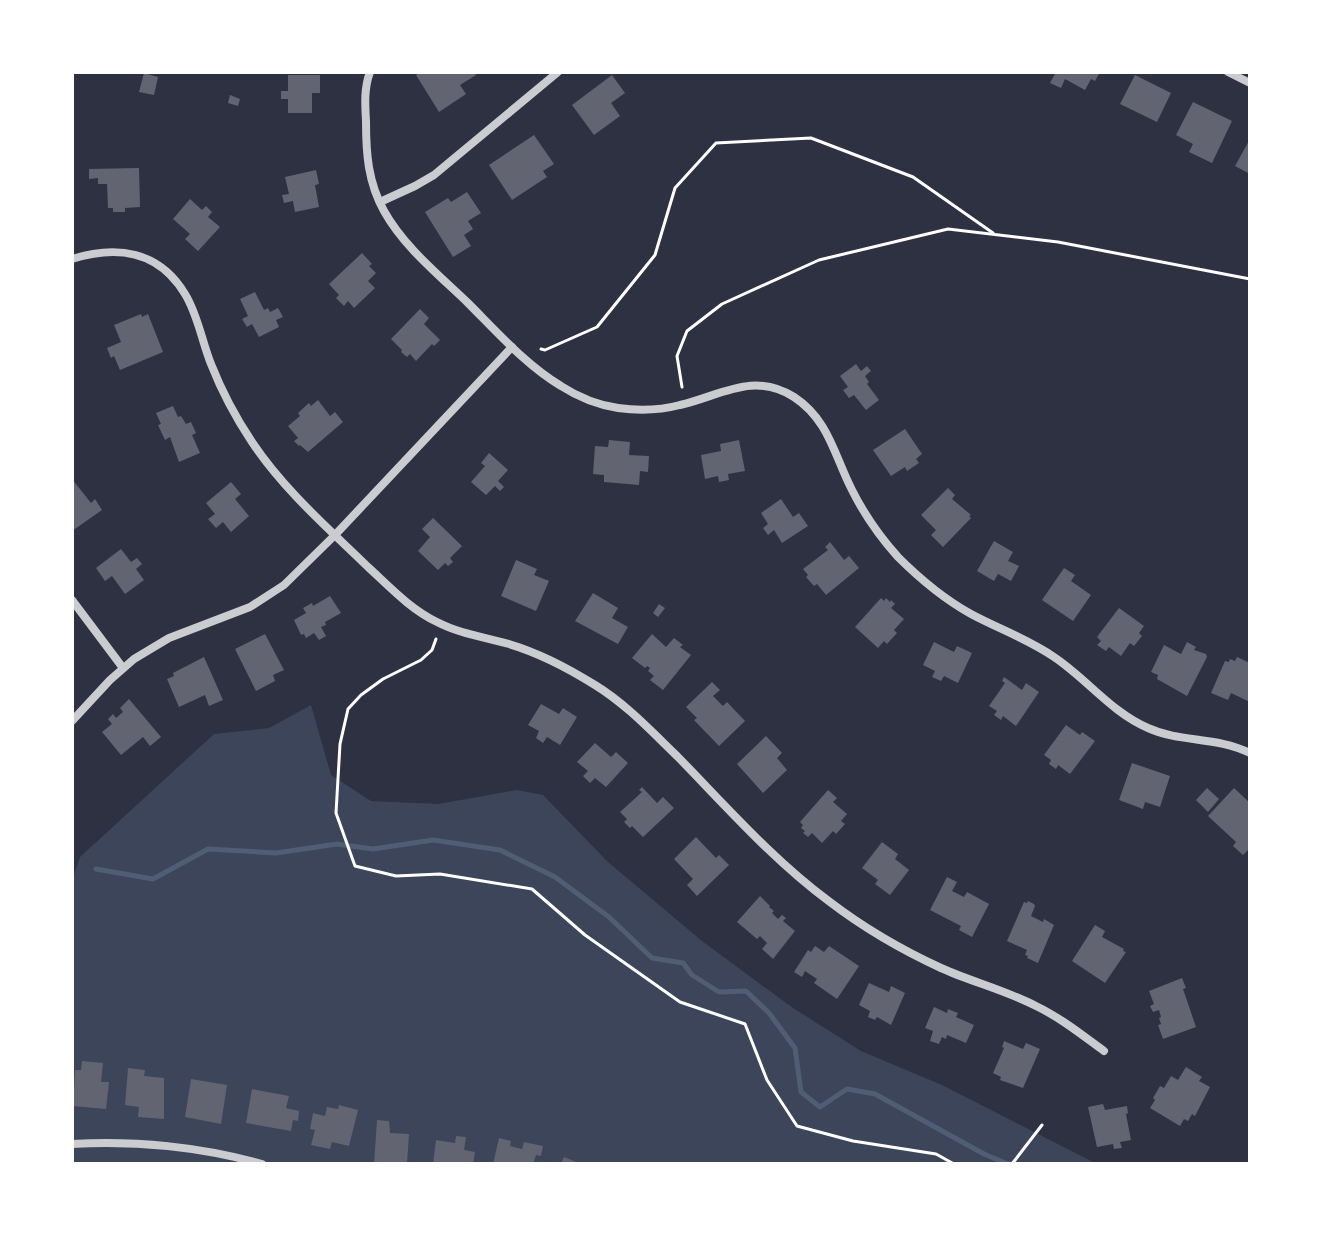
<svg xmlns="http://www.w3.org/2000/svg" width="1322" height="1236" viewBox="0 0 1322 1236" font-family="'Nunito Sans',sans-serif">
<style>
.green{fill:#3c4559}
.lines{fill:none;stroke-linecap:round;stroke-linejoin:round}
.stream{stroke:#4f5d75;stroke-width:5}
.building{fill:#626471}
.path{stroke:#fff;stroke-width:3}
.minor{stroke:#caccd0;stroke-width:8}
</style>
<rect width="100%" height="100%" fill="#2d3142"/>
<path class="green" d="M311,705L331,775L371,801L438,804L517,790L543,795L608,862L702,941L793,1008L861,1051L942,1085L1097,1164H72V880L80,857L214,734L269,728Z"/>
<g class="lines">
<path class="stream" d="M96,869L153,879L208,849L276,853L337,844L373,849L433,840L500,850L555,877L609,917L652,958L683,963L692,975L719,992L746,991L769,1013L795,1048L801,1092L820,1107L847,1089L875,1094L984,1154L1008,1164"/>
</g>
<g class="building">
<path d="M421,72H474L476,75L460,85L466,94L439,112L416,75Z"/>
<path d="M1056,72H1100L1095,81L1091,79L1085,90L1065,79L1061,88L1050,83Z"/>
<path d="M144,73L158,77L154,95L139,92Z"/>
<path d="M288,75H320V93H312V113H288V99H281V91H288Z"/>
<path d="M612,75L625,93L611,103L620,116L594,135L572,105Z"/>
<path d="M1135,75L1171,93L1157,122L1120,104Z"/>
<path d="M230,95L240,99L238,106L228,103Z"/>
<path d="M1193,102L1232,121L1212,163L1189,152L1193,144L1176,135Z"/>
<path d="M534,135L554,164L543,171L547,177L512,200L489,165Z"/>
<path d="M1250,139V174L1235,166Z"/>
<path d="M139,168L140,207L125,208V212H113V208H108L107,184H98V178L89,179V169Z"/>
<path d="M316,170L319,184L315,185L319,207L295,212L293,201L284,203L282,195L289,194L285,177Z"/>
<path d="M467,192L481,213L468,221L473,229L464,235L471,246L453,257L425,212L448,198L451,202Z"/>
<path d="M190,199L202,210L206,206L212,212L208,217L220,227L198,251L185,239L190,234L173,219Z"/>
<path d="M362,253L372,264L369,266L376,273L368,281L375,288L354,308L348,301L344,306L336,298L339,295L329,284Z"/>
<path d="M255,292L264,310L268,308L270,312L278,308L283,317L276,320L279,327L259,337L252,324L247,327L242,319L248,316L240,299Z"/>
<path d="M420,309L429,318L424,324L440,340L434,346L432,344L416,361L410,354L407,357L401,352L402,350L391,339Z"/>
<path d="M141,314L142,317L148,314L163,352L120,370L114,356L111,358L107,348L121,342L114,325Z"/>
<path d="M856,364L861,371L867,366L871,371L865,376L869,382L867,384L879,400L866,410L854,395L849,398L843,390L848,387L840,376Z"/>
<path d="M318,400L330,416L335,412L343,422L308,452L300,445L299,446L294,441L298,438L288,426L300,416L298,413L309,403L311,406Z"/>
<path d="M173,406L178,417L181,416L186,424L191,422L196,433L192,435L200,453L179,462L170,437L165,440L158,425L161,424L156,413Z"/>
<path d="M905,429L922,454L916,459L919,463L907,471L905,467L891,476L873,450Z"/>
<path d="M609,440L630,442L629,455L649,456L648,472L640,471L639,485L604,482V475L593,474L595,446L608,447Z"/>
<path d="M739,440L745,471L728,474L729,480L719,482L718,476L705,479L701,455L721,451L720,444Z"/>
<path d="M489,453L508,470L498,481L504,487L500,491L495,486L486,495L471,482L485,466L481,463Z"/>
<path d="M72,479L91,503L95,499L102,510L72,531Z"/>
<path d="M231,482L241,494L235,499L249,516L231,532L223,522L216,528L208,519L215,514L206,503Z"/>
<path d="M948,488L955,495L952,499L971,515L969,516L971,518L943,547L931,535L936,530L921,515Z"/>
<path d="M781,499L793,517L799,513L808,526L782,543L774,530L768,535L763,528L768,524L761,513Z"/>
<path d="M433,518L462,546L450,558L453,562L448,566L445,563L438,570L418,551L430,537L422,529Z"/>
<path d="M994,541L1013,552L1008,561L1019,566L1011,581L998,574L994,581L977,571Z"/>
<path d="M830,542L844,560L849,556L859,568L826,595L817,584L814,586L806,577L808,575L803,569L828,550L825,547Z"/>
<path d="M121,549L131,562L137,558L142,564L136,569L144,580L125,594L112,576L105,581L96,568Z"/>
<path d="M516,560L537,569L534,575L549,581L536,611L501,596Z"/>
<path d="M1064,568L1075,575L1071,581L1091,595L1073,621L1042,600Z"/>
<path d="M593,593L618,608L612,618L628,627L618,644L575,621Z"/>
<path d="M330,596L341,613L325,622L326,625L321,627L326,636L319,640L314,633L306,638L304,634L301,635L294,620L306,613L303,608L312,603L313,606Z"/>
<path d="M881,598L884,601L886,598L890,602L891,600L895,604L891,608L904,619L894,630L897,633L887,644L884,641L878,648L855,627Z"/>
<path d="M659,604L665,608L658,617L653,613Z"/>
<path d="M1119,608L1144,626L1139,633L1142,636L1134,646L1130,643L1121,656L1109,647L1106,651L1097,645L1101,641L1097,637Z"/>
<path d="M265,634L284,670L273,675L275,681L256,691L235,649Z"/>
<path d="M652,634L666,647L674,638L683,645L680,647L691,655L663,690L650,680L654,676L648,671L650,668L647,666L645,668L632,658Z"/>
<path d="M934,642L954,652L957,646L972,653L958,683L944,676L941,681L932,677L935,671L923,665Z"/>
<path d="M1187,642L1196,647L1194,650L1206,654L1207,657L1187,696L1157,679L1158,675L1151,672L1164,645L1181,654Z"/>
<path d="M204,657L223,700L209,706L205,695L179,707L167,679L174,676L173,673Z"/>
<path d="M1237,657L1250,663V702L1231,693L1228,700L1211,693L1225,661L1229,662L1230,659L1235,661Z"/>
<path d="M1004,677L1022,690L1026,683L1039,692L1016,726L1003,716L1001,720L994,715L997,711L989,706L1005,683L1002,681Z"/>
<path d="M712,682L720,690L713,696L723,706L727,702L745,721L719,746L694,720L697,718L686,707Z"/>
<path d="M129,699L161,737L150,746L143,737L121,755L102,732L112,724L108,719L113,714L116,718L123,712L120,708Z"/>
<path d="M541,704L559,714L563,708L577,717L560,745L547,737L543,743L536,738L539,731L528,725Z"/>
<path d="M1066,725L1080,735L1082,732L1095,741L1070,774L1058,765L1056,769L1049,764L1051,760L1044,755Z"/>
<path d="M766,736L782,753L777,758L787,770L763,793L737,764Z"/>
<path d="M595,743L611,757L616,752L628,763L606,787L595,778L590,783L583,776L588,771L577,762Z"/>
<path d="M1132,763L1170,776L1160,807L1145,802L1143,809L1119,800Z"/>
<path d="M642,787L657,803L663,797L674,808L643,837L632,826L630,828L624,822L627,819L620,812L642,792L639,790Z"/>
<path d="M1207,788L1219,799L1208,812L1196,800Z"/>
<path d="M1234,788L1250,803V848L1243,855L1233,846L1236,842L1208,816Z"/>
<path d="M828,790L837,798L833,802L847,814L841,821L845,824L836,834L833,831L822,843L812,833L808,837L803,833L805,831L801,828L803,825L800,822Z"/>
<path d="M696,837L716,858L719,855L729,865L697,896L687,885L693,879L674,859Z"/>
<path d="M882,842L898,854L895,859L909,870L890,895L875,884L878,880L862,868Z"/>
<path d="M947,877L957,882L952,891L964,897L967,892L989,904L972,937L959,930L961,926L930,910Z"/>
<path d="M760,896L770,906L769,907L774,911L772,913L778,919L782,915L786,918L783,921L795,931L773,959L762,949L767,943L760,936L757,939L737,922Z"/>
<path d="M1028,901L1034,904L1035,906L1031,916L1043,922L1044,919L1054,925L1038,963L1027,958L1028,956L1025,955L1027,950L1007,941L1024,902L1027,903Z"/>
<path d="M1095,925L1105,931L1102,937L1124,949L1123,951L1126,952L1105,983L1072,961Z"/>
<path d="M815,946L824,952L829,946L859,966L837,999L814,983L817,979L805,971L802,977L794,972L808,950L811,952Z"/>
<path d="M1182,978L1186,988L1183,989L1196,1027L1163,1039L1158,1025L1161,1024L1159,1018L1161,1017L1159,1010L1153,1012L1150,1006L1154,1004L1149,991Z"/>
<path d="M869,983L889,992L891,986L905,993L891,1025L877,1017L875,1020L868,1017L870,1011L859,1005Z"/>
<path d="M934,1007L947,1013L948,1009L958,1013L956,1017L974,1025L966,1043L947,1035L946,1039L942,1037L939,1044L930,1041L933,1031L925,1028Z"/>
<path d="M1004,1041L1023,1049L1026,1043L1040,1049L1023,1088L1000,1080L1001,1077L993,1073L1004,1048L1002,1047Z"/>
<path d="M82,1061L103,1063L101,1082H109L106,1109L72,1106V1090H74L75,1070H81Z"/>
<path d="M1186,1067L1202,1077L1199,1081L1210,1087L1195,1116L1192,1114L1188,1121L1184,1119L1180,1126L1150,1108L1155,1100L1153,1098L1160,1086L1164,1088L1171,1076L1178,1080Z"/>
<path d="M128,1068L145,1070L144,1076L164,1078V1119L138,1117L139,1107L125,1105Z"/>
<path d="M191,1079L227,1085L221,1124L185,1117Z"/>
<path d="M252,1089L289,1096L286,1108L299,1111L298,1121L293,1120L291,1131L246,1123Z"/>
<path d="M1103,1104L1105,1110L1127,1106L1128,1113L1126,1114L1131,1140L1120,1142L1122,1148L1114,1149L1113,1144L1097,1147L1088,1107Z"/>
<path d="M339,1105L358,1110L349,1146L332,1142L330,1149L311,1145L315,1130L310,1129L313,1113L325,1116L327,1107L338,1109Z"/>
<path d="M377,1120L389,1121L390,1133L409,1134L407,1164H374Z"/>
<path d="M456,1136L466,1137L464,1150L475,1152L473,1164H433L436,1140L455,1143Z"/>
<path d="M499,1138L511,1141L510,1146L522,1149L524,1142L543,1146L541,1156L536,1155L533,1164H493Z"/>
<path d="M564,1157L581,1164H561Z"/>
</g>
<g class="lines">
<g class="path">
<path d="M541,349L545,350L597,327L655,255L675,188L716,143L811,138L913,177L993,233"/>
<path d="M682,387L677,356L687,331L722,304L819,260L948,229L1058,242L1250,279"/>
<path d="M436,639L432,650L421,660L383,679L361,695L348,709L340,744L336,813L355,866L396,876L440,874L532,889L585,935L680,1002L745,1024L767,1080L797,1126L853,1141L936,1154L954,1164"/>
<path d="M1012,1164L1042,1125"/>
</g>
<g class="minor">
<path d="M370,72C364,88 365,104 366,121C366,154 368,182 384,211C404,247 439,275 468,303C497,332 526,365 561,386C578,397 598,405 618,408C639,411 661,410 680,405C720,396 753,371 794,397C829,420 834,455 852,490C864,514 880,537 898,557C920,579 944,599 971,614C999,629 1028,639 1054,657C1087,679 1111,712 1148,728C1181,743 1215,736 1250,753"/>
<path d="M1228,72L1250,83"/>
<path d="M380,202L415,186L434,175L558,72"/>
<path d="M72,259C117,245 159,251 185,294C198,315 202,342 211,364C222,392 236,418 252,442C284,490 328,528 368,567C390,587 410,609 437,622C460,634 485,637 509,644C539,653 568,668 595,685C626,704 651,731 677,756C726,806 773,860 830,902C864,928 902,950 941,968C972,982 1005,990 1036,1006C1061,1018 1082,1035 1104,1051"/>
<path d="M72,600L123,668"/>
<path d="M72,721L110,680L134,659L169,638L250,607L284,585L335,535L512,347"/>
<path d="M72,1144C134,1140 202,1147 262,1164"/>
</g>
</g>
<rect width="1322" height="1236" fill="none" stroke="#ffffff" stroke-width="148"/>
</svg>
